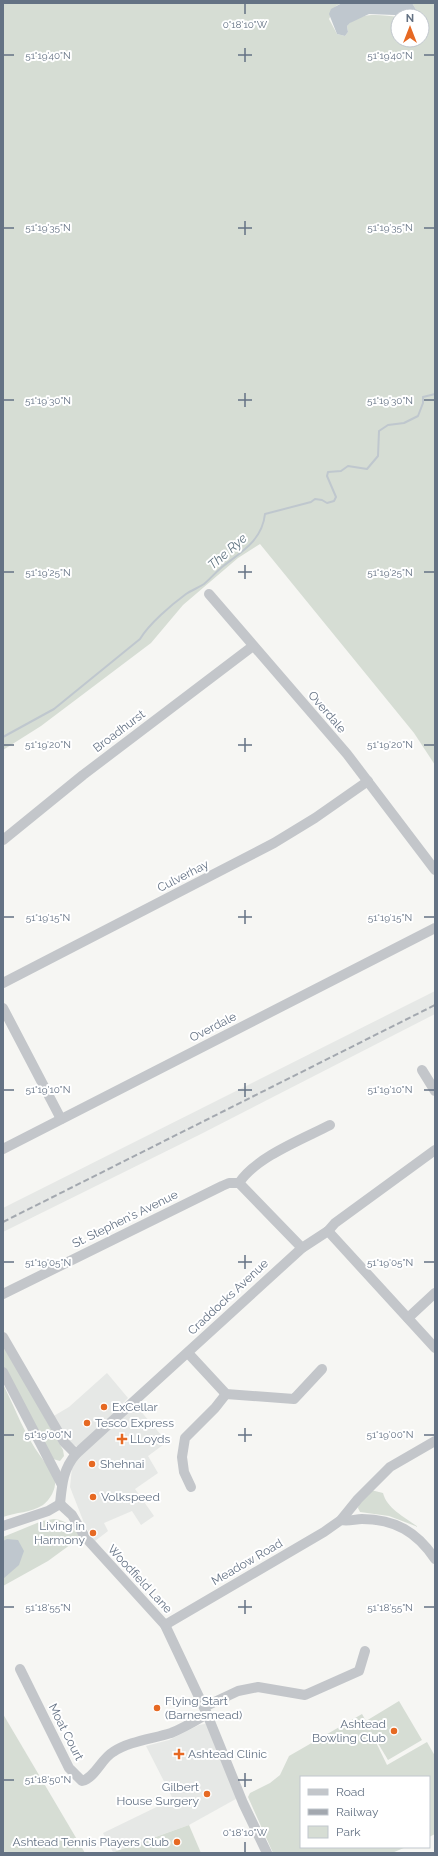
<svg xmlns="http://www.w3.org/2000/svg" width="438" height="1856" viewBox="0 0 438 1856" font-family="Raleway,sans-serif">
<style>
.built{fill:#e6e8e6}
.green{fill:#d6ddd4}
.water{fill:#bfc7ce}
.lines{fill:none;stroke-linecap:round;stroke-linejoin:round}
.stream{stroke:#bfc7ce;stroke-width:2}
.minor{stroke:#c3c6ca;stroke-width:10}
.rail{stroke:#a3a8af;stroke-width:2;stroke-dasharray:6 3;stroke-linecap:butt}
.ticks{fill:none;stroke:#647284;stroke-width:1.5}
.poi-dot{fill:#e66923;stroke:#fff;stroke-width:1.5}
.labels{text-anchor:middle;stroke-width:4;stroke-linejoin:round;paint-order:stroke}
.street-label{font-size:12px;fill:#647284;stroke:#fff}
.poi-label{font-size:12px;fill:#647284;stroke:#fff;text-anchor:start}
.water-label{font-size:13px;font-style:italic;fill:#607481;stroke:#fff}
.ticks-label{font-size:10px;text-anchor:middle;fill:#647284;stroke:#fff;stroke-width:4;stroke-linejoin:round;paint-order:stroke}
</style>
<rect width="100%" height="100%" fill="#f6f6f3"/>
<g class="built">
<path d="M435,991V1014L199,1135L3,1232V1208Z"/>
<path d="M107,1373L128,1398L123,1403L122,1407L78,1447L65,1440L52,1417L69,1407Z"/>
<path d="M138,1403V1408L167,1442L148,1456L158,1473L135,1489L154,1516L141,1525L132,1511L104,1523L108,1531L95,1541L86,1528L70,1487L72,1468L76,1460Z"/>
<path d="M215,1722L243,1795L189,1825L113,1852L103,1833L173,1799L146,1746L169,1740L199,1725Z"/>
</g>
<g class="green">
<path d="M3,3H342L336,6L329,19L337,34L345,36L348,32L347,26C359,11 381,15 398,17V40H422V16H420L412,3H435V765L414,733L260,544L238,558L183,605L151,643L41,726L3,750Z"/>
<path d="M3,1344L63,1450L64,1456L60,1461L53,1459L3,1369Z"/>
<path d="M3,1384C15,1408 25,1436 41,1457C46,1464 55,1473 55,1481C56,1489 50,1500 43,1505C31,1513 16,1512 3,1517Z"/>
<path d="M371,1490L383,1493C387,1509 405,1517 418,1527L389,1516L360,1512L358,1508L359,1503Z"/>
<path d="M54,1519C65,1520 72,1526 79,1535L78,1539L48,1561L3,1586V1537L42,1521Z"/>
<path d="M399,1701L422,1740L388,1760L370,1730L387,1765L427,1742L435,1756V1834L429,1837V1777H301V1847H406L392,1853H273L248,1797L250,1793L270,1783L280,1775L289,1756L362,1714L366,1721Z"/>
<path d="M3,1714L85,1853H3Z"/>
<path d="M189,1825L201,1853H111Z"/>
</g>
<g class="water">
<path d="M342,3H412L420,16L369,14L350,23L347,26L348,32L345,36L337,34L329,14L331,9Z"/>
<path d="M7,1539L18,1540L24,1551L19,1565L3,1579V1541Z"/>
</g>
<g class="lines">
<path class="stream" d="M3,737L54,709L140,639C149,624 171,605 186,594C192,590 198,588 204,584C211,578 216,572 222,567C241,552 262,541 265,514L311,502L315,499L322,500L327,503L334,501L336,497L327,476L328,472L341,471L348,466L367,469L378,456L379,431L388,425L404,423L418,416L423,403V397L435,394"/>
<g class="minor">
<path d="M209,594L347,754L435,870"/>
<path d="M3,840L83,775L253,646"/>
<path d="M3,983L274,843L315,818L368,781"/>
<path d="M3,1008L61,1119"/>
<path d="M422,1070L435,1091"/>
<path d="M3,1149L435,928"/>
<path d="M239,1183L302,1248"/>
<path d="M328,1231L435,1348"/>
<path d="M3,1294L222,1186L229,1183H239C256,1157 303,1139 330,1125"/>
<path d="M408,1318L435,1293"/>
<path d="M3,1337L64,1442L76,1454"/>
<path d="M188,1353L226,1394L294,1399L322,1369"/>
<path d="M3,1372L62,1485"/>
<path d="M191,1487L184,1472L182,1457L185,1438L215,1408L226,1394"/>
<path d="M60,1504C62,1484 63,1469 76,1454L302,1248L328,1231L335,1223L435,1150"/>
<path d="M60,1504L72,1515L85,1537L165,1625L207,1714L243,1803L267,1853"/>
<path d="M341,1520C348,1522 355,1519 362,1519C395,1519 417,1532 435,1559"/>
<path d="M3,1526L48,1511L60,1504"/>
<path d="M165,1625L324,1532L341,1520L358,1499L390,1467L435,1441"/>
<path d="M20,1669L69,1768L82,1781C95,1778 101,1759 113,1752C130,1741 152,1739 171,1733C184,1728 195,1721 207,1714"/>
<path d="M204,1707L238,1691L258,1687L305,1695L359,1671L365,1651"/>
</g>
<path class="rail" d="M3,1222L435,1005"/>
</g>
<path class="ticks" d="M245,4V14M245,48V62M4,55H14M238,55H252M424,55H434M245,221V235M4,228H14M238,228H252M424,228H434M245,393V407M4,400H14M238,400H252M424,400H434M245,565V579M4,572H14M238,572H252M424,572H434M245,738V752M4,745H14M238,745H252M424,745H434M245,910V924M4,917H14M238,917H252M424,917H434M245,1083V1097M4,1090H14M238,1090H252M424,1090H434M245,1255V1269M4,1262H14M238,1262H252M424,1262H434M245,1428V1442M4,1435H14M238,1435H252M424,1435H434M245,1600V1614M4,1607H14M238,1607H252M424,1607H434M245,1773V1787M4,1780H14M238,1780H252M245,1842V1852"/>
<g class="poi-dot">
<circle cx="104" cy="1407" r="4"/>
<circle cx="87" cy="1423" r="4"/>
<path d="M120 1433h4v4h4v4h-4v4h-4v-4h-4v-4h4z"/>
<circle cx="92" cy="1464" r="4"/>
<circle cx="93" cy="1497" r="4"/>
<circle cx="93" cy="1533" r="4"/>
<circle cx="157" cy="1708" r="4"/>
<circle cx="394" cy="1731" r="4"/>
<path d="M177 1748h4v4h4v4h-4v4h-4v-4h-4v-4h4z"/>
<circle cx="207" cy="1794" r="4"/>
<circle cx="177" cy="1842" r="4"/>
</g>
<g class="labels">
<g class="street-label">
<text transform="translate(327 712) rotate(49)" y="4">Overdale</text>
<text transform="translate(119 731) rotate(-37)" y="4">Broadhurst</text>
<text transform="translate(183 876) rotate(-27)" y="4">Culverhay</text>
<text transform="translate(213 1027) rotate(-27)" y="4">Overdale</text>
<text transform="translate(125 1219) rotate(-26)" y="4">St. Stephen's Avenue</text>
<text transform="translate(228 1297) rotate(-43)" y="4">Craddocks Avenue</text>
<text transform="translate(247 1562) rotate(-30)" y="4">Meadow Road</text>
<text transform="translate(140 1579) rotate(47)" y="4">Woodfield Lane</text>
<text transform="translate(66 1732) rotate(63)" y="4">Moat Court</text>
</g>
<g class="poi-label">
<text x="112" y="1411">ExCellar</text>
<text x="95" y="1427">Tesco Express</text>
<text x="130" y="1443">LLoyds</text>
<text x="100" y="1468">Shehnai</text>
<text x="101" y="1501">Volkspeed</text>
<text x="85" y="1530" text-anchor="end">Living in<tspan x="85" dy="14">Harmony</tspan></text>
<text x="165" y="1705">Flying Start<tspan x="165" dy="14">(Barnesmead)</tspan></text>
<text x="386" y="1728" text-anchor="end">Ashtead<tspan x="386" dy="14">Bowling Club</tspan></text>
<text x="188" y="1758">Ashtead Clinic</text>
<text x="199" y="1791" text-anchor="end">Gilbert<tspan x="199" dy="14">House Surgery</tspan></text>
<text x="169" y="1846" text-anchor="end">Ashtead Tennis Players Club</text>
</g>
<g class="water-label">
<text transform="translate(227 551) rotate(-41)" y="5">The Rye</text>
</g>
</g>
<g class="ticks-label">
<text x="245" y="28">0°18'10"W</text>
<text x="48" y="59">51°19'40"N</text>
<text x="390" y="59">51°19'40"N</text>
<text x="48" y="231">51°19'35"N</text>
<text x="390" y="231">51°19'35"N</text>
<text x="48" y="404">51°19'30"N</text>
<text x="390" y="404">51°19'30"N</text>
<text x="48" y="576">51°19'25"N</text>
<text x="390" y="576">51°19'25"N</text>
<text x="48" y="748">51°19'20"N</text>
<text x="390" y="748">51°19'20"N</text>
<text x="48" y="921">51°19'15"N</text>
<text x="390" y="921">51°19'15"N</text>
<text x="48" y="1093">51°19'10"N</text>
<text x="390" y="1093">51°19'10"N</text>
<text x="48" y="1266">51°19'05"N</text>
<text x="390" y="1266">51°19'05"N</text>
<text x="48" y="1438">51°19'00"N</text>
<text x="390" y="1438">51°19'00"N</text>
<text x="48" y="1611">51°18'55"N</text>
<text x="390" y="1611">51°18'55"N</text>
<text x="48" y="1783">51°18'50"N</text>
<text x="245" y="1836">0°18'10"W</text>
</g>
<rect width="438" height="1856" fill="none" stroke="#647284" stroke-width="8"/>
<rect x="300" y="1776" width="130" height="72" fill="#ffffff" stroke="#c1c7ce"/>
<rect x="308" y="1789" width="20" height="6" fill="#c3c6ca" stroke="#c1c7ce"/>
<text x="336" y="1796" font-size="12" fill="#647284">Road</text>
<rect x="308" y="1809" width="20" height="6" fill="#a3a8af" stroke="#c1c7ce"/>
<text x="336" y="1816" font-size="12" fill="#647284">Railway</text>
<rect x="308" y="1826" width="20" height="12" fill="#d6ddd4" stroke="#c1c7ce"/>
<text x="336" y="1836" font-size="12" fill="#647284">Park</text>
<g transform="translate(410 28)"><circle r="19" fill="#ffffff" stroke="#c1c7ce"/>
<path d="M0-3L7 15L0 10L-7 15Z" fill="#e66923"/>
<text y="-6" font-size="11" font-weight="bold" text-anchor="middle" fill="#647284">N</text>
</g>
</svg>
